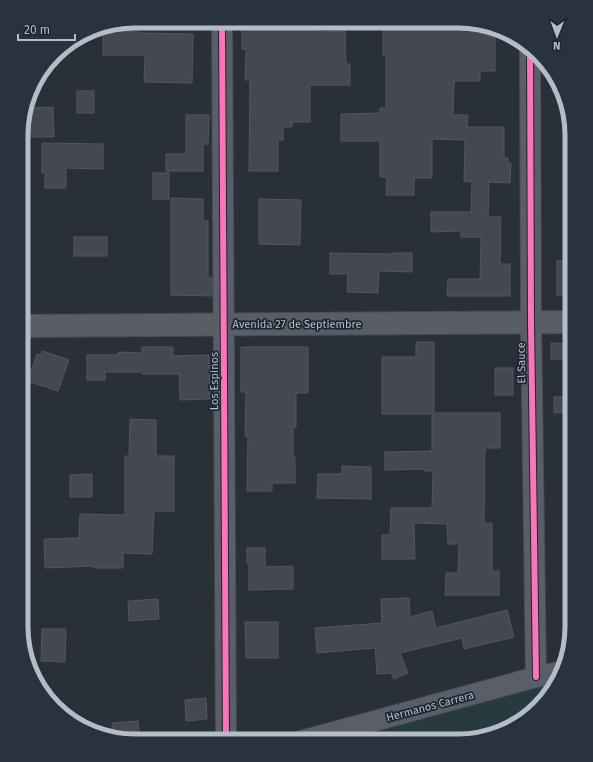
<svg xmlns="http://www.w3.org/2000/svg" width="593" height="762" viewBox="0 0 593 762" font-family="'Fira Sans',sans-serif">
<style>
.green{fill:#273a3e}
.building{fill:#444950;stroke:#52575f}
.lines{fill:none;stroke-linecap:round;stroke-linejoin:round}
.street-casing{stroke:#484c53;stroke-width:22}
.secondary-casing{stroke:#484c53;stroke-width:24}
.street{stroke:#5a5e66;stroke-width:20}
.secondary{stroke:#595d64;stroke-width:22}
.cycleway-casing{stroke:#1d2633;stroke-width:8}
.cycleway{stroke:#fb73b8;stroke-width:6}
.labels{text-anchor:middle;stroke-width:3.5;stroke-linejoin:round;paint-order:stroke}
.street-label{font-size:11px;fill:#b4bcc9;stroke:#1d2633}
.rim{fill:none;stroke:#b4bcc9;stroke-width:5}
</style>
<rect width="100%" height="100%" fill="#2a3038"/>
<path class="green" d="M556,680L553,690L508,729L458,741H331Z"/>
<g class="building">
<path d="M284,21L319,22V32L345,31L346,64H350V85H310V122H292V127H283V140H278V171H249L250,80H245L246,49H242V27H284Z"/>
<path d="M383,22H431V29L491,30L495,31V71H480V81H454L453,115H468L467,127H504V158H508V163H511L510,183L489,182L488,217H501L500,264H510V296H447L448,279H480L481,237H461V231L431,232V212H471L472,182L464,181L465,140L432,139V178H414V195H386L387,177H380V141H341V114L380,113V108H386V55H383Z"/>
<path d="M103,31L140,32V33L193,34L192,83L144,82L145,55H103Z"/>
<rect x="77" y="91" width="17" height="22"/>
<path d="M53,107L54,137H29V108Z"/>
<path d="M186,115H209L208,144H203V171H166V154H186Z"/>
<path d="M42,143L103,144V169L66,168V188H45V173H42Z"/>
<rect x="153" y="173" width="16" height="26"/>
<path d="M171,198L203,199V221H208V277L212,278V296L171,295Z"/>
<path d="M259,199L301,200L300,245L259,244Z"/>
<rect x="74" y="237" width="33" height="19"/>
<path d="M330,253L393,254V253H412V272L379,271L378,293L347,292L348,274H330Z"/>
<rect x="557" y="261" width="15" height="34"/>
<path d="M416,342H434V413H500V448H485L484,523H492V571H499V595H445L446,573H458L459,544H448L447,524L414,523L415,559H382V535H390L391,508H432L433,471H425V469L385,470V452L432,451V414H382V357H416Z"/>
<path d="M551,343L572,344V359H551Z"/>
<path d="M142,347H173V356L209,355L210,399L180,400L179,374H142V372H105V380H87V355H118V352L142,353Z"/>
<path d="M241,347H308V393H296V427H293V457H295V483H272V491H247L248,436H245L246,392H241Z"/>
<path d="M42,351L69,360L58,391L28,381L37,354L41,355Z"/>
<rect x="495" y="368" width="18" height="27"/>
<path d="M554,397H572V412L554,413Z"/>
<path d="M130,419L156,420V456H174V511H154L152,554L123,553V568H94V566L45,568L44,539L79,538L80,514L125,515V456H129Z"/>
<path d="M342,466L371,467V499L317,498L318,474H342Z"/>
<path d="M92,474V497H70V475Z"/>
<path d="M247,548H265V567L293,566V589L249,590V563H247Z"/>
<path d="M409,598L410,617L432,611L436,628L507,610L514,637L464,649L462,638L400,653L408,673L394,679L391,673L377,674L375,648L317,653L315,628L382,623L381,599Z"/>
<path d="M158,599L159,619L129,621L128,601Z"/>
<path d="M245,622H278V658H246Z"/>
<path d="M42,629H66L65,662L41,661Z"/>
<path d="M206,698L207,719L186,721L185,700Z"/>
<path d="M138,721L140,740H121L113,737L112,723Z"/>
</g>
<g class="lines">
<defs>
<g id="street">
<path d="M222,21L226,740"/>
<path d="M530,48L531,322L536,677"/>
<path d="M301,741L536,677L559,672"/>
</g>
<path id="secondary" d="M22,326L572,322"/>
</defs>
<use href="#street" class="street-casing"/>
<use href="#secondary" class="secondary-casing"/>
<use href="#street" class="street"/>
<use href="#secondary" class="secondary"/>
<defs>
<g id="cycleway">
<path d="M222,21L226,740"/>
<path d="M530,48L531,322L536,677"/>
</g>
</defs>
<use href="#cycleway" class="cycleway-casing"/>
<use href="#cycleway" class="cycleway"/>
</g>
<g class="labels">
<g class="street-label">
<text x="297" y="328">Avenida 27 de Septiembre</text>
<text transform="translate(521 363) rotate(-91)" y="4">El Sauce</text>
<text transform="translate(214 381) rotate(-90)" y="4">Los Espinos</text>
<text transform="translate(430 706) rotate(-15)" y="4">Hermanos Carrera</text>
</g>
</g>
<path d="M0 0H593V762H0ZM135 28H458A107 107 0 0 1 565 135V627A107 107 0 0 1 458 734H135A107 107 0 0 1 28 627V135A107 107 0 0 1 135 28Z" fill="#29323f" fill-rule="evenodd"/>
<path class="rim" d="M135 28H458A107 107 0 0 1 565 135V627A107 107 0 0 1 458 734H135A107 107 0 0 1 28 627V135A107 107 0 0 1 135 28Z"/>
<g transform="translate(557 36) rotate(181)" stroke="#1d2633" stroke-width="3" paint-order="stroke">
<path d="M0-3L7 15L0 10L-7 15Z" fill="#b4bcc9"/>
<text y="-6" font-size="11" font-weight="bold" text-anchor="middle" fill="#b4bcc9">N</text>
</g>
<path d="M18 34v6h57v-6" fill="none" stroke="#b4bcc9" stroke-width="2"/>
<text x="24" y="34" font-size="12" fill="#b4bcc9" stroke="#1d2633" stroke-width="3" paint-order="stroke">20 m</text>
</svg>
